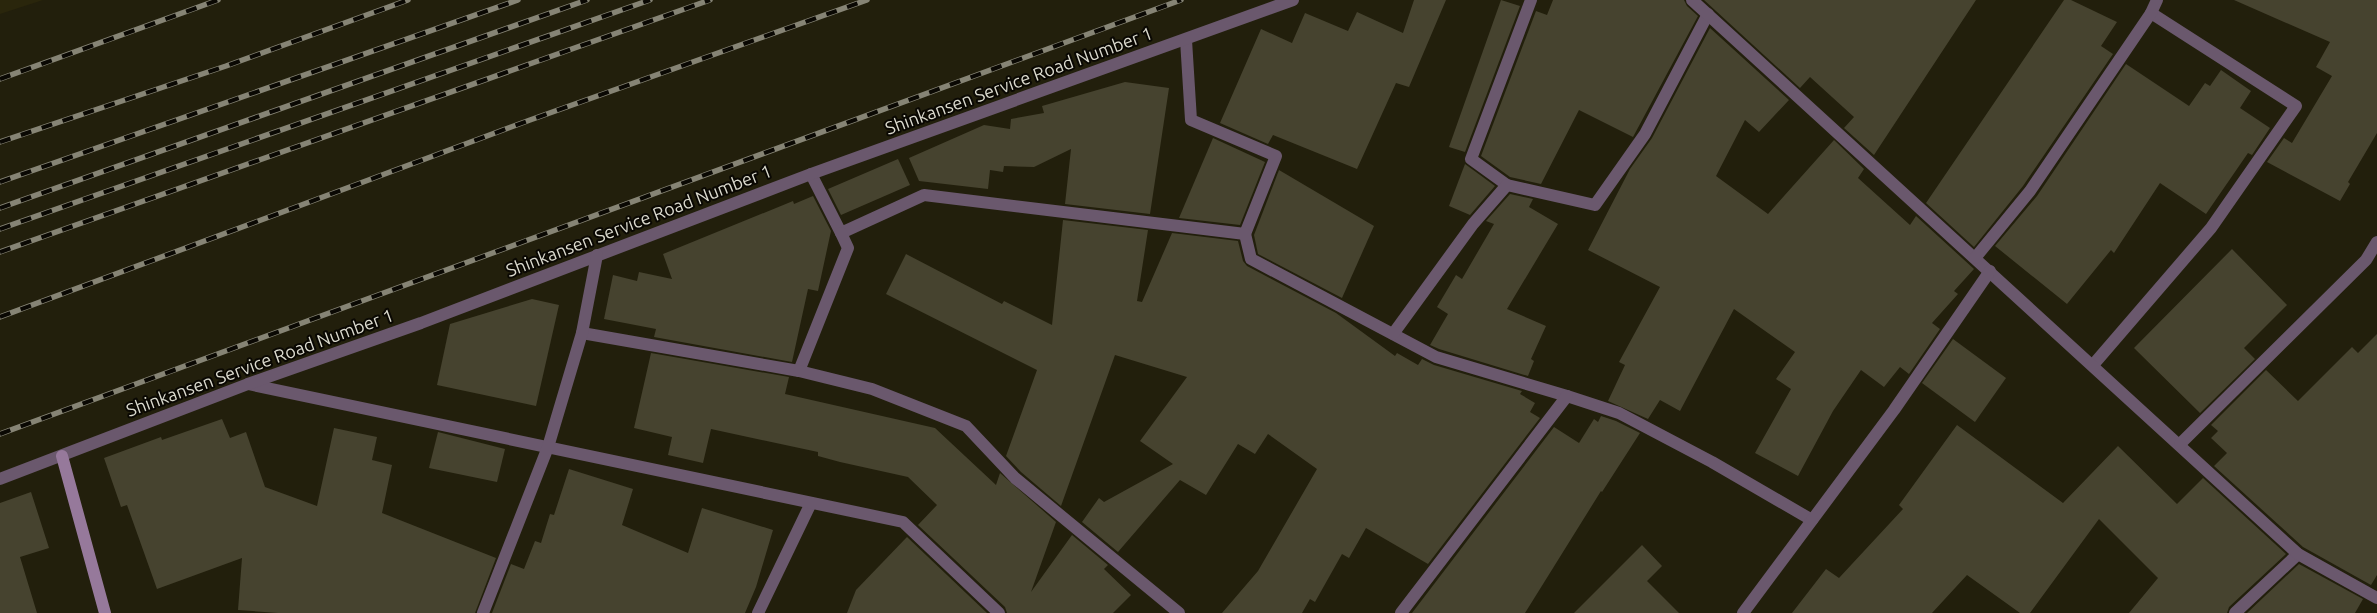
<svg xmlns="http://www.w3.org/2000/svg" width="2377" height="613" viewBox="0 0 2377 613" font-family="Ubuntu,sans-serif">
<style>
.built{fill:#2a260c}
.building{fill:#46432f}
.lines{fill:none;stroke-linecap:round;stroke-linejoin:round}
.lane{stroke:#6a586d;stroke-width:12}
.street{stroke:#6a586d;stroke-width:12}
.secondary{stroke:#96799b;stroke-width:12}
.rail-casing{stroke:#868475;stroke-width:5.5}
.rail{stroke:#0a0803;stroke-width:4;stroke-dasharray:11;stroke-linecap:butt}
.labels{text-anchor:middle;stroke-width:4;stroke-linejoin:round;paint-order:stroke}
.street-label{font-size:18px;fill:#dbdace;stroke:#0a0803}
</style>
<rect width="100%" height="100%" fill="#221f0c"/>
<path class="built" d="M0,0H43L0,14Z"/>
<g class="building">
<path d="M1414,0H1446L1409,87L1396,83L1357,169L1273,135L1268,144L1220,123L1261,29L1292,43L1305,13L1348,31L1357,12L1403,33Z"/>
<path d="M1501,0L1520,6L1465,152L1449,147Z"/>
<path d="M1553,0H1684L1687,6L1698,16L1633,137L1579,110L1541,184L1510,177L1481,156L1536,11L1547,15Z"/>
<path d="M1704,0H1976L1874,155L1844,128L1854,117L1810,77L1800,88Z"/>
<path d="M2064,0H2071L2117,22L2101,46L2113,54L2023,186L1974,247L1926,203Z"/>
<path d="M2234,0H2377V133L2351,177L2348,182L2350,184L2340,201L2267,162L2284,138L2292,143L2332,76L2316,67L2330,42Z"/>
<path d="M1710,28L1789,100L1759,132L1745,120L1716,176L1768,214L1834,140L1864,169L1858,178L1910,225L1916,216L1974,269L1954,291L1958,294L1932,323L1940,329L1909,374L1900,367L1884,387L1861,370L1833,411L1798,476L1755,453L1791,389L1776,379L1795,352L1734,309L1680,411L1660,400L1648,419L1608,401L1625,365L1619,362L1660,287L1588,250L1630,169L1652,138Z"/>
<path d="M2126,64L2189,106L2205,83L2210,86L2221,70L2251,91L2240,108L2270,128L2252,155L2248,153L2206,214L2160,183L2114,253L2111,250L2067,304L1995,246L2037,196Z"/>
<path d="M1125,82L1169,88L1150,214L1065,204L1071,149L1034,167L1004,166L1003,172L990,170L988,189L919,181L909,158L984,125L1010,129L1011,119L1044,113L1042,106Z"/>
<path d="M1213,138L1265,162L1240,225L1179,218Z"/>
<path d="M898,159L910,185L841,215L828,189Z"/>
<path d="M1465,164L1495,186L1470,215L1449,206Z"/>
<path d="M1279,170L1374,226L1342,298L1258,254L1254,235Z"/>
<path d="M1510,194L1533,199L1529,207L1558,224L1507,309L1546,326L1531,359L1534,361L1528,376L1439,349L1430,345L1448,314L1437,307L1456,275L1462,279L1494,224L1486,221Z"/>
<path d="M813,196L831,231L818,291L808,289L792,362L654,337L656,329L604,319L613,275L637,281L639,272L672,279L663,254L793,201L794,204Z"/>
<path d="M1063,220L1148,230L1137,301L1142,302L1172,233L1238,241L1243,261L1247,266L1336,313L1395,356L1397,353L1418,365L1422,359L1434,365L1522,391L1520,394L1535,403L1530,412L1540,418L1428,564L1366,528L1349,558L1342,554L1315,602L1310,599L1302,613H1222L1258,571L1317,469L1268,434L1255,454L1238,444L1206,495L1180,480L1118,552L1082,522L1099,498L1104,502L1173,464L1140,441L1187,377L1115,355L1061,506L1021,472L1006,456L1037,370L886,294L906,254L1002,304L1004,301L1052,325Z"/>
<path d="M2232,249L2287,305L2244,348L2255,359L2200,413L2134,348Z"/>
<path d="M532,299L559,305L536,406L437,385L450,324Z"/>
<path d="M2377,334V575L2371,585L2303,547L2214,466L2227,453L2211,438L2218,431L2211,425L2266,370L2298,401L2352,347L2358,353Z"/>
<path d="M1953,339L2006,378L1975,422L1922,383Z"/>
<path d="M651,353L789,377L785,394L935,428L996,485L1000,473L1056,522L1031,592L1072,535L1108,565L1104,569L1131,595L1113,613H1007L1005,607L918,525L937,505L908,477L840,462L818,456V452L711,429L703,463L668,455L672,437L634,428Z"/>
<path d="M1601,416L1616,421L1640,433L1602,492L1601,491L1525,613H1412L1554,427L1579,443L1594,419L1598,422Z"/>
<path d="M222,419L230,438L246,432L265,487L317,506L334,428L377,437L372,460L392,465L382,513L496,558L475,613H278L238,610L242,558L157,589L127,505L121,507L104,458L161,437L162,440Z"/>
<path d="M1957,425L2063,503L2118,446L2177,504L2203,478L2286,554L2229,607L2227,613H2129L2158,578L2099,519L2030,613H2020L1967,575L1932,613H1792L1826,569L1839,578L1903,509L1899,505Z"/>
<path d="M438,432L505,449L497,482L429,468Z"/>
<path d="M569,469L633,489L622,525L688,553L702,508L773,530L756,587L745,613H492L511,564L524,569L535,541L541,543L550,514L554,515Z"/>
<path d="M31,492L49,548L20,557L37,613H0V503Z"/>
<path d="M907,537L987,613H847L856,590Z"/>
<path d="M1642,545L1662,566L1647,581L1679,613H1574Z"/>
<path d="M2299,564L2363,599L2355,613H2247Z"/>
</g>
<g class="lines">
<g class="lane">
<path d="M1186,40L1191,120L1276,156L1245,234"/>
<path d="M811,174L841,233L924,195L1245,234L1251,259L1436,357L1567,396L1619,413L1712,462L1812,520"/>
<path d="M1507,185L1471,159L1531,0"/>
<path d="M1393,334L1473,224L1507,185L1595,205L1645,134L1708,14"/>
<path d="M2093,365L2211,228L2296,106L2151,13"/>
<path d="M799,371L848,248L841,233"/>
<path d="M758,613L811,503"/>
<path d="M1401,613L1567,396"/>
<path d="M2235,613L2298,554"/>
</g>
<g class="street">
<path d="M1692,0L2298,554L2377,598"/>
<path d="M1975,258L2030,191L2151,13L2157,0"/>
<path d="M582,333L799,371L872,389L966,426L1015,478L1179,613"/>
<path d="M248,384L903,522L999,613"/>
<path d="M2180,444L2366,260L2377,242"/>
<path d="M0,479L248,384L421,323L811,174L1293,0"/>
<path d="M483,613L548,447L582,333L597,255"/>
<path d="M1743,613L1894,410L1990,271"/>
</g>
<path class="secondary" d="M62,456L105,613"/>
<defs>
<g id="rail">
<path d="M0,79L218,0"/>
<path d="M0,142L226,66L408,0"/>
<path d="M0,182L518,0"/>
<path d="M0,208L587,0"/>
<path d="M0,229L650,0"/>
<path d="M0,252L710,0"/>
<path d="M0,317L530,120L867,0"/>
<path d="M0,434L1181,0"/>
</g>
</defs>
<use href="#rail" class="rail-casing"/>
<use href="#rail" class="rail"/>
</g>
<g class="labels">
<g class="street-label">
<text transform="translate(1019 81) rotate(-20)" y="6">Shinkansen Service Road Number 1</text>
<text transform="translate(639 221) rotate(-21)" y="6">Shinkansen Service Road Number 1</text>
<text transform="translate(260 363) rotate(-20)" y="6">Shinkansen Service Road Number 1</text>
</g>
</g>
</svg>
